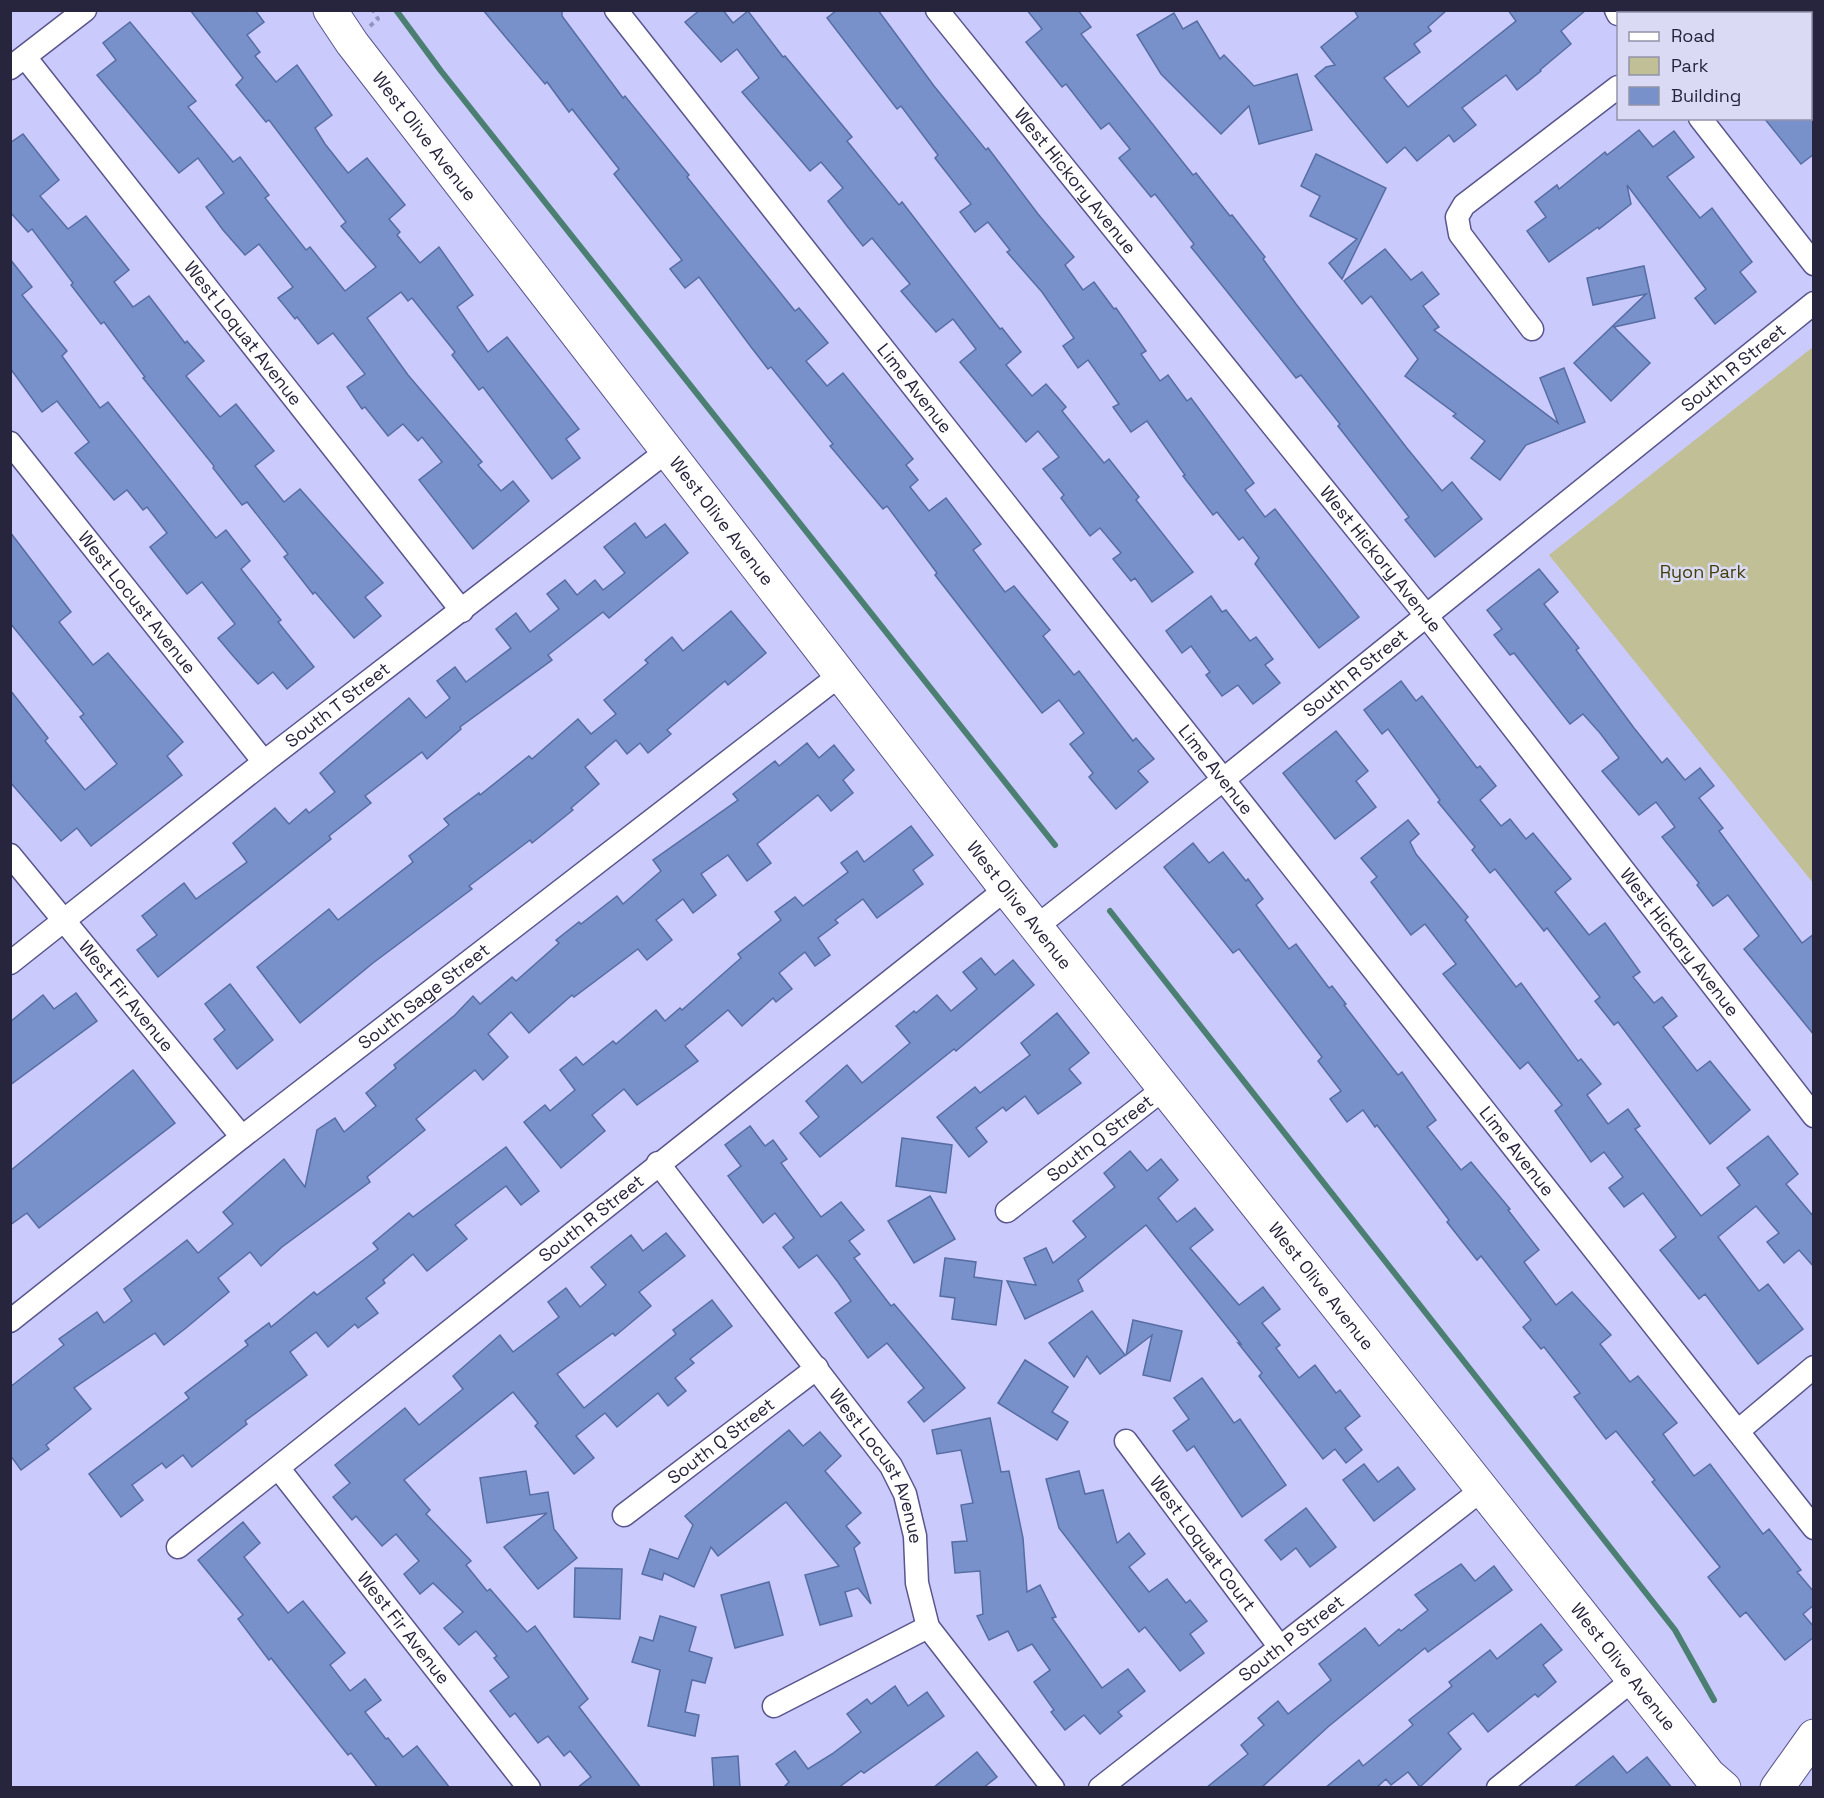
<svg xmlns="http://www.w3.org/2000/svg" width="1824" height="1798" viewBox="0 0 1824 1798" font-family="'Space Grotesk',sans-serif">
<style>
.green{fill:#c0bf95}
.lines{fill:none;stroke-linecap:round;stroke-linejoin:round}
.stream{stroke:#4a7f71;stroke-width:6}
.building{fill:#7991ca;stroke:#566da3;stroke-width:1.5}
.street-casing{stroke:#59558d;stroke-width:25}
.secondary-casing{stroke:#59558d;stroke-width:35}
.path{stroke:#9493bd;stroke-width:4;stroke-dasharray:4.5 4.5;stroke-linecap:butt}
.street{stroke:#fff;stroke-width:22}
.secondary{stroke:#fff;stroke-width:33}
.labels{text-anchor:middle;stroke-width:5;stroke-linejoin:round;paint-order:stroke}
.street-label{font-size:18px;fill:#26253d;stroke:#dadaf4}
.park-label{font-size:18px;fill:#423f07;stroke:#dadaf4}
</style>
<rect width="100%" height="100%" fill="#cbcafd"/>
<path class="green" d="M1813,347V883L1549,555Z"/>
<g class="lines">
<g class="stream">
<path d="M396,10L441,71L1055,845"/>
<path d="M1110,911L1675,1630L1714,1700"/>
</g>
</g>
<g class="building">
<path d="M190,10H255L264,22L247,35L260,52L255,56L276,82L297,65L332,115L315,128L325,144L348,173L367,158L405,205L389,219L400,232L397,235L420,263L439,247L473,295L457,307L488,352L507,337L579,429L566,439L580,458L552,479L483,387L479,390L452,355L455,352L412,298L408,301L401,292L367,318L408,375L482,462L478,465L501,491L513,481L529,501L473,549L419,480L442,462L422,437L418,441L403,424L388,436L365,407L362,409L347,387L365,374L333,333L318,344L297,317L295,319L278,298L293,287L259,244L245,255L223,230L206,207L224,193L198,158L179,173L97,75L116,60L103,43L130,22L196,101L188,107L233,162L240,157L269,195L265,198L306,250L310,247L345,291L376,267L341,226L346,222L269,120L266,122L236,85L243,78Z"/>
<path d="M483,10H562V16L623,98L625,96L689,175L687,177L795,311L799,308L828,343L806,361L827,386L843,373L913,459L906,465L918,480L910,487L929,511L946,498L981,544L973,550L1005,592L1014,586L1050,630L1043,636L1074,675L1079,671L1133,741L1136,738L1154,759L1138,771L1148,782L1116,809L1089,777L1093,773L1070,744L1084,733L1059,700L1042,713L935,575L937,573L887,506L883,509L830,446L833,444L771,367L768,369L751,347L699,277L685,288L670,269L682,260L614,174L619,169L572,109L569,112L547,82L545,84Z"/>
<path d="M700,10H723L733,23L748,11L783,57L785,56L852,137L847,141L899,205L902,202L1000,329L1002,328L1021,352L1006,365L1032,396L1046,384L1066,407L1062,411L1104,463L1109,459L1139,497L1136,500L1193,572L1152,602L1135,578L1131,581L1113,559L1121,553L1100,528L1090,536L1061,498L1064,495L1043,469L1059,457L1038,431L1026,442L960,362L976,349L953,319L936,332L901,291L910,284L872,238L863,246L847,226L828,201L843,188L821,162L810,171L742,92L759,78L737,49L721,62L685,22Z"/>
<path d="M837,10H878L934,86L986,150L988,148L1038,214L1074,257L1065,265L1083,290L1094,282L1114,309L1116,308L1146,351L1141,354L1160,381L1168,375L1187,401L1191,398L1254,483L1245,490L1265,517L1275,509L1359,617L1319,648L1255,564L1259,558L1243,537L1239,540L1217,512L1213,515L1183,476L1185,475L1147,421L1131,432L1113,407L1119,404L1088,360L1078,368L1063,346L1074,338L1042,292L1007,252L1010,250L988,222L975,232L960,212L971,204L935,158L938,155L901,106L897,109L827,18Z"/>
<path d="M1027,10H1078L1091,27L1081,34L1193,175L1196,173L1230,216L1232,215L1265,257L1263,259L1296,304L1406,447L1442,491L1452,482L1482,519L1435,557L1405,520L1409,517L1338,426L1340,424L1301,375L1296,378L1225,289L1191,247L1194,244L1155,194L1151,197L1119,158L1130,149L1109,123L1101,129L1066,84L1062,87L1026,42L1042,29Z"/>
<path d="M1354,10H1447L1428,27L1431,31L1414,44L1420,52L1384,78L1408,107L1516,21L1508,10H1586L1561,31L1571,44L1540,70L1541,71L1517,90L1506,75L1462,108L1476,125L1454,142L1449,135L1417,161L1405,147L1387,163L1315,76L1326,67L1335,65L1321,47L1358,17Z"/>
<path d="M1174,13L1183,29L1197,21L1220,59L1224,55L1254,86L1297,74L1312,130L1259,144L1249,106L1221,134L1161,74L1137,35Z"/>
<path d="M1764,118H1814V154L1801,164Z"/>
<path d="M1639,130L1653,147L1674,131L1694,157L1667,177L1700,218L1712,208L1752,262L1740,272L1756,292L1715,324L1695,298L1706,289L1627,185L1631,204L1599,229L1598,227L1549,262L1527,231L1546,217L1535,202L1557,185L1559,189L1605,152L1607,155Z"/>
<path d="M23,134L59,180L40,196L68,229L86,216L129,270L114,282L133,307L149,296L185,343L187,341L204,361L186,376L220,417L236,404L274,451L255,466L284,502L300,489L383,583L365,597L381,616L354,638L315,592L313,594L284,557L288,554L247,502L242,505L213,468L214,466L143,378L145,377L104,322L101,324L71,285L73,283L32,229L28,232L10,212V143Z"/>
<path d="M1316,154L1386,188L1342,279L1329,263L1357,239L1310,216L1320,196L1301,186Z"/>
<path d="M1385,249L1411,280L1422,272L1439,294L1423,306L1439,327L1434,330L1558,423L1540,378L1564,368L1585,422L1526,445L1500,480L1471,458L1485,441L1453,416L1456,414L1405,376L1418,359L1371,296L1362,304L1344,281Z"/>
<path d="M10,259L32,287L22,295L67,351L62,356L100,408L108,402L216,538L226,530L250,561L241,569L281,620L278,622L314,667L287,689L273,672L258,684L234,657L218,638L235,624L202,582L187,594L150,547L167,533L147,507L143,510L127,490L114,500L75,453L89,442L57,401L42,412L10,368Z"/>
<path d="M1644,266L1655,318L1614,327L1650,363L1611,401L1574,363L1646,294L1593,305L1587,278Z"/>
<path d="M635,523L646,538L665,524L688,553L609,618L603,612L548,655L552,660L460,727L461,729L427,759L422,752L365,796L371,803L329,836L331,839L158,977L137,950L157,935L142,916L184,883L196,899L247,862L233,843L275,808L289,824L306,809L309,813L335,792L320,773L409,698L426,718L450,698L437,681L455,667L466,682L511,648L496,629L516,613L530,632L559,609L547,594L565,580L577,595L595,580L603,590L625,573L604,547Z"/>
<path d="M10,532L71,612L59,622L93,665L108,653L183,742L167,756L182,775L91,846L77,828L61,841L10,782V690L48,738L45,741L85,790L117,764L80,717L84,714L10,623Z"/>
<path d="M1539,569L1558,592L1544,604L1579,648L1576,650L1634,728L1662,763L1667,758L1685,780L1700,768L1714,786L1699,798L1723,828L1719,831L1802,943L1814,934V1035L1744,949L1759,936L1728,895L1713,906L1697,885L1699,883L1662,837L1675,827L1656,802L1639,815L1602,771L1619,758L1600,733L1583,714L1570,724L1514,653L1510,655L1494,635L1502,629L1487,610Z"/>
<path d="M1211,596L1222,612L1226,610L1250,641L1256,637L1273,659L1265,665L1280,683L1253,704L1238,685L1222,696L1206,675L1210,672L1191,646L1182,653L1166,631Z"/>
<path d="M731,611L766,653L728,685L725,681L667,730L671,734L648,753L640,743L627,754L616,740L585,767L599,784L571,808L573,810L532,843L530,840L469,886L472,889L373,963L300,1023L257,967L329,909L338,920L413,862L409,856L449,825L444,819L479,793L480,795L529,756L532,759L578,719L591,734L616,714L604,700L648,663L645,660L672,637L683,651Z"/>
<path d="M1401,681L1416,701L1422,696L1477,768L1480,766L1496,786L1480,800L1501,826L1510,819L1526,839L1533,833L1571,879L1555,892L1589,935L1605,923L1640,972L1633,977L1654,1003L1662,997L1677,1016L1663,1027L1697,1071L1710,1061L1750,1110L1710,1144L1618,1022L1614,1025L1595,1001L1600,997L1547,928L1544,931L1495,869L1490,873L1472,850L1475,847L1438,802L1440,800L1388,729L1382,734L1364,710Z"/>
<path d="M1336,731L1368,771L1356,781L1376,807L1335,839L1283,773Z"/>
<path d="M807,743L819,758L834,745L854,770L843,780L853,793L831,811L818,795L757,844L771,863L747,881L728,855L701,874L716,895L693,913L683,899L656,920L672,940L647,960L638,949L574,997L572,995L529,1033L511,1012L488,1034L508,1057L483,1080L475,1070L416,1119L425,1130L367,1177L370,1182L282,1247L261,1266L250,1252L218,1278L229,1292L186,1328L164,1345L155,1333L74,1388L91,1409L46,1445L49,1449L21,1470L10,1455V1387L64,1345L59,1339L97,1312L104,1323L132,1301L124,1289L187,1240L198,1253L233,1224L223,1212L284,1159L305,1187L317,1130L335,1118L344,1132L376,1106L366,1093L396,1068L394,1065L455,1015L473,996L480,1004L512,977L516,981L559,943L556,940L579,922L581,924L617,896L623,904L661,871L653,860L738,800L733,794L775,761L779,766Z"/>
<path d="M1408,820L1419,834L1410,842L1416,854L1468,917L1465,920L1516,987L1521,983L1578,1061L1581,1059L1601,1084L1587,1095L1608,1124L1628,1109L1640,1126L1635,1129L1701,1216L1740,1185L1727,1168L1768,1136L1798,1174L1786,1184L1814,1217V1267L1799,1250L1784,1263L1767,1242L1779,1233L1756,1206L1718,1237L1759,1291L1768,1284L1803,1329L1758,1364L1705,1294L1699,1299L1660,1250L1676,1237L1643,1193L1624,1207L1609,1188L1623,1177L1604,1152L1591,1162L1555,1111L1562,1105L1528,1062L1520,1069L1443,974L1456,964L1425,924L1411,935L1371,882L1377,877L1361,858Z"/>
<path d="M911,826L933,855L913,870L923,884L877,918L863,899L835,920L838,923L818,938L830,955L815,966L805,952L779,973L792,989L776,1002L773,998L742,1026L728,1010L685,1046L698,1061L637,1105L624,1089L592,1115L605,1131L561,1168L524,1122L545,1105L550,1111L575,1090L560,1070L576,1057L583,1065L613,1041L616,1044L656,1010L665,1021L680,1008L682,1010L741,958L738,954L781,920L775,912L795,897L803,906L848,872L841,863L857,851L864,862Z"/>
<path d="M1193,843L1209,863L1223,852L1246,881L1248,879L1263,899L1256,905L1289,949L1296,944L1329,988L1332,986L1346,1004L1344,1005L1398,1075L1402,1072L1418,1095L1436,1120L1427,1127L1461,1170L1471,1162L1510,1209L1508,1210L1539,1250L1524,1262L1556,1305L1572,1292L1611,1335L1600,1344L1630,1382L1638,1376L1677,1423L1663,1434L1694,1476L1710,1464L1763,1534L1769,1529L1801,1570L1797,1572L1814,1592V1605L1803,1614L1814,1627V1637L1785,1660L1746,1612L1740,1617L1708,1577L1720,1567L1652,1482L1655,1480L1616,1431L1606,1439L1574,1397L1580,1393L1544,1347L1541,1349L1523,1327L1531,1320L1481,1256L1477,1260L1447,1222L1449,1220L1377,1125L1375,1127L1363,1110L1347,1122L1330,1099L1341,1091L1318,1061L1322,1057L1239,949L1233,953L1164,867Z"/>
<path d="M981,958L995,975L1013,960L1034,985L956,1051L954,1049L820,1157L800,1133L819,1117L806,1101L847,1065L862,1083L891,1059L910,1043L896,1026L914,1011L916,1013L937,995L951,1011L977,989L963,972Z"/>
<path d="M230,984L273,1040L237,1069L214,1039L225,1030L205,1004Z"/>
<path d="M76,993L97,1021L10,1085V1022L43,995L54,1009Z"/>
<path d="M1057,1013L1089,1053L1069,1069L1081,1083L1038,1114L1025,1096L1006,1111L1003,1107L976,1128L987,1142L969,1157L937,1117L975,1087L980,1093L1030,1055L1021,1043Z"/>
<path d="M133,1070L175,1123L39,1228L27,1213L10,1225V1171Z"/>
<path d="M750,1126L765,1146L773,1140L787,1159L781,1163L821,1217L841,1202L864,1230L849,1241L860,1254L854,1258L891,1306L894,1304L965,1388L924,1422L908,1402L924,1388L887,1343L868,1358L835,1313L851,1301L838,1282L817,1255L799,1268L783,1247L794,1238L775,1213L763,1223L728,1176L741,1166L725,1145Z"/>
<path d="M902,1138L952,1145L946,1193L896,1186Z"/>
<path d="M506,1147L539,1191L521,1205L506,1186L455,1225L467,1239L427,1271L413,1254L383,1280L385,1283L366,1298L378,1313L358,1328L355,1324L328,1347L316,1332L290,1352L307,1375L245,1421L247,1424L192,1467L183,1455L166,1468L162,1463L132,1485L143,1500L121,1517L89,1474L189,1398L185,1393L248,1345L245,1341L269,1323L271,1327L314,1292L317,1295L378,1249L373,1243L409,1213L413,1217Z"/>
<path d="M1130,1151L1147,1171L1161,1159L1178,1180L1158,1198L1177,1222L1195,1208L1213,1230L1190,1248L1239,1305L1263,1287L1280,1309L1262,1323L1280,1345L1276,1348L1299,1378L1315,1365L1336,1393L1340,1390L1360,1416L1345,1428L1362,1450L1346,1463L1335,1449L1323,1459L1259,1376L1262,1373L1238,1343L1241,1344L1146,1225L1078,1280L1083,1291L1025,1319L1007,1281L1036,1285L1024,1258L1046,1248L1053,1263L1086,1237L1073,1221L1115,1187L1104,1173Z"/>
<path d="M930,1196L955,1239L914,1263L888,1221Z"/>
<path d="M666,1233L685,1256L639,1292L651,1306L615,1336L613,1333L557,1374L584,1408L676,1334L673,1330L712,1300L732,1326L690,1359L694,1363L675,1378L686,1391L668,1406L658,1393L617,1427L605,1413L576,1436L594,1458L574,1474L535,1426L538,1423L513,1392L404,1480L430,1510L426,1514L471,1561L466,1565L487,1591L490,1589L527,1632L535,1626L588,1699L579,1707L641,1788H577L591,1777L570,1751L564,1756L548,1736L538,1743L515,1713L510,1717L490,1691L509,1677L494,1658L497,1656L476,1631L459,1645L444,1628L463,1612L433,1583L420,1594L404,1574L419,1561L396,1534L382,1546L356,1516L352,1520L333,1497L350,1483L335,1465L405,1408L419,1425L463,1389L453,1376L500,1335L513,1352L559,1317L548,1302L566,1288L580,1307L606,1285L591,1267L631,1235L643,1251Z"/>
<path d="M945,1258L976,1262L974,1277L1002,1281L996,1325L952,1319L955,1298L940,1296Z"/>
<path d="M1092,1311L1125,1355L1100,1374L1087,1356L1074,1377L1049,1343Z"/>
<path d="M1133,1320L1182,1331L1170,1381L1143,1375L1152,1335L1126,1355Z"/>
<path d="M1025,1360L1068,1387L1052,1412L1068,1422L1057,1440L998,1403Z"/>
<path d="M1202,1378L1234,1423L1240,1419L1286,1485L1242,1517L1194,1446L1187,1451L1173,1431L1189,1419L1174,1398Z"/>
<path d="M990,1418L1001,1472L1009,1471L1023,1538L1027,1592L1040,1585L1056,1617L1052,1618L1102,1688L1128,1669L1145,1691L1118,1712L1122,1716L1100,1734L1084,1715L1065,1730L1051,1712L1054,1710L1034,1682L1050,1670L1032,1644L1018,1651L1008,1631L989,1640L977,1616L983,1614L980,1571L955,1573L952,1542L967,1541L961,1505L973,1503L961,1450L937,1454L932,1430Z"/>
<path d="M789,1430L803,1446L820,1432L841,1456L825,1471L861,1513L846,1526L860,1543L854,1548L871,1604L858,1588L845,1592L852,1616L820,1625L805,1575L839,1566L786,1502L718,1556L711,1547L694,1587L664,1573L662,1580L642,1574L650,1549L678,1559L693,1525L685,1516Z"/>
<path d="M1364,1464L1378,1482L1398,1467L1415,1489L1374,1521L1343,1480Z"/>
<path d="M526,1471L530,1495L548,1492L554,1529L577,1558L538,1589L504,1547L547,1513L487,1523L480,1478Z"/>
<path d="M1079,1471L1085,1494L1103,1490L1117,1543L1129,1533L1145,1554L1129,1567L1149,1592L1167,1579L1186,1603L1190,1600L1207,1621L1190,1634L1204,1653L1180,1671L1145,1627L1139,1632L1059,1528L1046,1479Z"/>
<path d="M1306,1508L1336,1547L1310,1567L1296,1548L1281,1560L1265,1540Z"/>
<path d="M243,1522L260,1543L244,1557L288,1613L303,1601L345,1653L330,1665L350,1691L365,1679L381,1700L365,1712L386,1739L388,1738L403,1757L417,1746L450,1788H378L351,1753L348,1755L271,1658L269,1660L238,1619L243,1615L198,1560Z"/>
<path d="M1461,1564L1475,1581L1494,1566L1512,1590L1428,1652L1425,1648L1329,1726L1261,1788H1206L1248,1754L1241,1745L1264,1725L1258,1718L1278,1701L1288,1714L1331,1680L1319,1664L1365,1628L1379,1646L1399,1629L1401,1631L1428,1610L1415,1595Z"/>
<path d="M575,1568L622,1569L620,1619L574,1617Z"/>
<path d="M769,1582L783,1635L735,1648L721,1595Z"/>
<path d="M660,1616L696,1627L689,1651L712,1658L705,1683L692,1680L685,1712L699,1715L695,1736L648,1726L660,1670L632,1662L640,1637L653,1641Z"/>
<path d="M1541,1624L1562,1650L1543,1665L1556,1682L1538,1697L1535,1694L1488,1732L1473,1713L1448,1733L1461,1749L1420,1787L1408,1772L1391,1785L1386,1779L1376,1788H1325L1359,1760L1363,1766L1413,1725L1409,1720L1452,1686L1449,1682L1490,1650L1497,1659Z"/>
<path d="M895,1686L908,1706L927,1692L944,1716L864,1773L861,1771L838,1788H783L789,1782L776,1764L795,1751L808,1769L832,1754L861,1732L847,1714L867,1699L871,1704Z"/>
<path d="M977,1752L997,1777L983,1788H933Z"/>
<path d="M738,1756L740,1788H714L712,1758Z"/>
<path d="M1613,1756L1627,1773L1647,1757L1672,1788H1573Z"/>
</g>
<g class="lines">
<defs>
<g id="street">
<path id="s1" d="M616,10L1814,1528"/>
<path id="s2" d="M937,10L1425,614L1814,1116"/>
<path d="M1616,10L1618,14"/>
<path id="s3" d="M25,57L462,611"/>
<path d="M10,68L85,10"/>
<path d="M1700,118L1814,264"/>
<path d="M1532,329L1460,234L1457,217L1464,205L1618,87"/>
<path id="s4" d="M10,443L264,762"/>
<path id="s5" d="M10,855L242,1137"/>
<path id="s6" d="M1036,927L1224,779L1814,303"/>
<path id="s7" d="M10,963L264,762L667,451"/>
<path id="s8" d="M658,1163L891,1466L905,1494L915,1536L917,1583L928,1627L1053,1788"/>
<path id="s9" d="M1007,1211L1166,1087"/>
<path id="s10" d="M10,1321L242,1137L840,675"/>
<path d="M1738,1431L1814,1367"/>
<path id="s11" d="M1126,1441L1279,1646"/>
<path id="s12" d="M279,1469L529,1788"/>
<path id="s13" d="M624,1515L817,1368"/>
<path id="s14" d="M178,1547L1006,889"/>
<path d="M774,1706L928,1627"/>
<path id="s15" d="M1100,1788L1484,1488"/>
<path d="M1498,1788L1635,1678"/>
</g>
<g id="secondary">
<path id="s16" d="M330,10L352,43L1006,889L1709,1775L1724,1788"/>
<path d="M1777,1788L1814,1736"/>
</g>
</defs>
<use href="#street" class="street-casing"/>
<use href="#secondary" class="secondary-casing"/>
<path class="path" d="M370,26L378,19L373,10"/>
<use href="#street" class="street"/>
<use href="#secondary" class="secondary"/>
</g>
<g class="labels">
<g class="street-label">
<text dy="6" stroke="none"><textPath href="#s16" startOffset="158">West Olive Avenue</textPath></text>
<text dy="6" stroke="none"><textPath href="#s2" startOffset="220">West Hickory Avenue</textPath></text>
<text dy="6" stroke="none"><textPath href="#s3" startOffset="352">West Loquat Avenue</textPath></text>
<text dy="6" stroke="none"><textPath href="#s6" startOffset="894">South R Street</textPath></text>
<text dy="6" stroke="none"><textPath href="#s1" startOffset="482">Lime Avenue</textPath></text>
<text dy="6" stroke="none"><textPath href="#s16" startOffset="644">West Olive Avenue</textPath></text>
<text dy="6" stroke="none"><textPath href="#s2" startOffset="706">West Hickory Avenue</textPath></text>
<text dy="6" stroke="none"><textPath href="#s4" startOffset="204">West Locust Avenue</textPath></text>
<text dy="6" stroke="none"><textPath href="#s6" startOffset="408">South R Street</textPath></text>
<text dy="6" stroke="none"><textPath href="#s7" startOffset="417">South T Street</textPath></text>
<text dy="6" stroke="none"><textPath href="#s1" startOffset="968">Lime Avenue</textPath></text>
<text dy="6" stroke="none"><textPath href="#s16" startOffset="1130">West Olive Avenue</textPath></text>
<text dy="6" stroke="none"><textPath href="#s2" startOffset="1192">West Hickory Avenue</textPath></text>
<text dy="6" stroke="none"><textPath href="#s5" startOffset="183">West Fir Avenue</textPath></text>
<text dy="6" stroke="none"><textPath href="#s10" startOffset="526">South Sage Street</textPath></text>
<text dy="6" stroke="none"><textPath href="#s9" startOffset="118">South Q Street</textPath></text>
<text dy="6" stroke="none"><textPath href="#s1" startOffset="1454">Lime Avenue</textPath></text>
<text dy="6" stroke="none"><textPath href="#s14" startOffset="528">South R Street</textPath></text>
<text dy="6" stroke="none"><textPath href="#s16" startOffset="1616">West Olive Avenue</textPath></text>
<text dy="6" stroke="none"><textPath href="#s13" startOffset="122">South Q Street</textPath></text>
<text dy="6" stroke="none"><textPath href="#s8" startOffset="376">West Locust Avenue</textPath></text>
<text dy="6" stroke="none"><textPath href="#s11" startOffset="128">West Loquat Court</textPath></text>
<text dy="6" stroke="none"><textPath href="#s12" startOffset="202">West Fir Avenue</textPath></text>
<text dy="6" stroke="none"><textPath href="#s15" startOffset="243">South P Street</textPath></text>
<text dy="6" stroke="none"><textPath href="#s16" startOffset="2102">West Olive Avenue</textPath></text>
</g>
<g class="park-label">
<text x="1703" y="578">Ryon Park</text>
</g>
</g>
<rect width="1824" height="1798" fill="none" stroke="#26253d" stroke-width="24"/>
<rect x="1617" y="12" width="195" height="108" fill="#dadaf4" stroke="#9292ab" stroke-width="1.5"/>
<rect x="1629" y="32" width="30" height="9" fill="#ffffff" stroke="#9292ab" stroke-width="1.5"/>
<text x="1671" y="42" font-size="18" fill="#26253d">Road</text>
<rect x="1629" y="57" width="30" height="18" fill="#c0bf95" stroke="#9292ab" stroke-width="1.5"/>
<text x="1671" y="72" font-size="18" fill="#26253d">Park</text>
<rect x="1629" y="87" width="30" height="18" fill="#7991ca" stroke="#9292ab" stroke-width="1.5"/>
<text x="1671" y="102" font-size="18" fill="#26253d">Building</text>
</svg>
